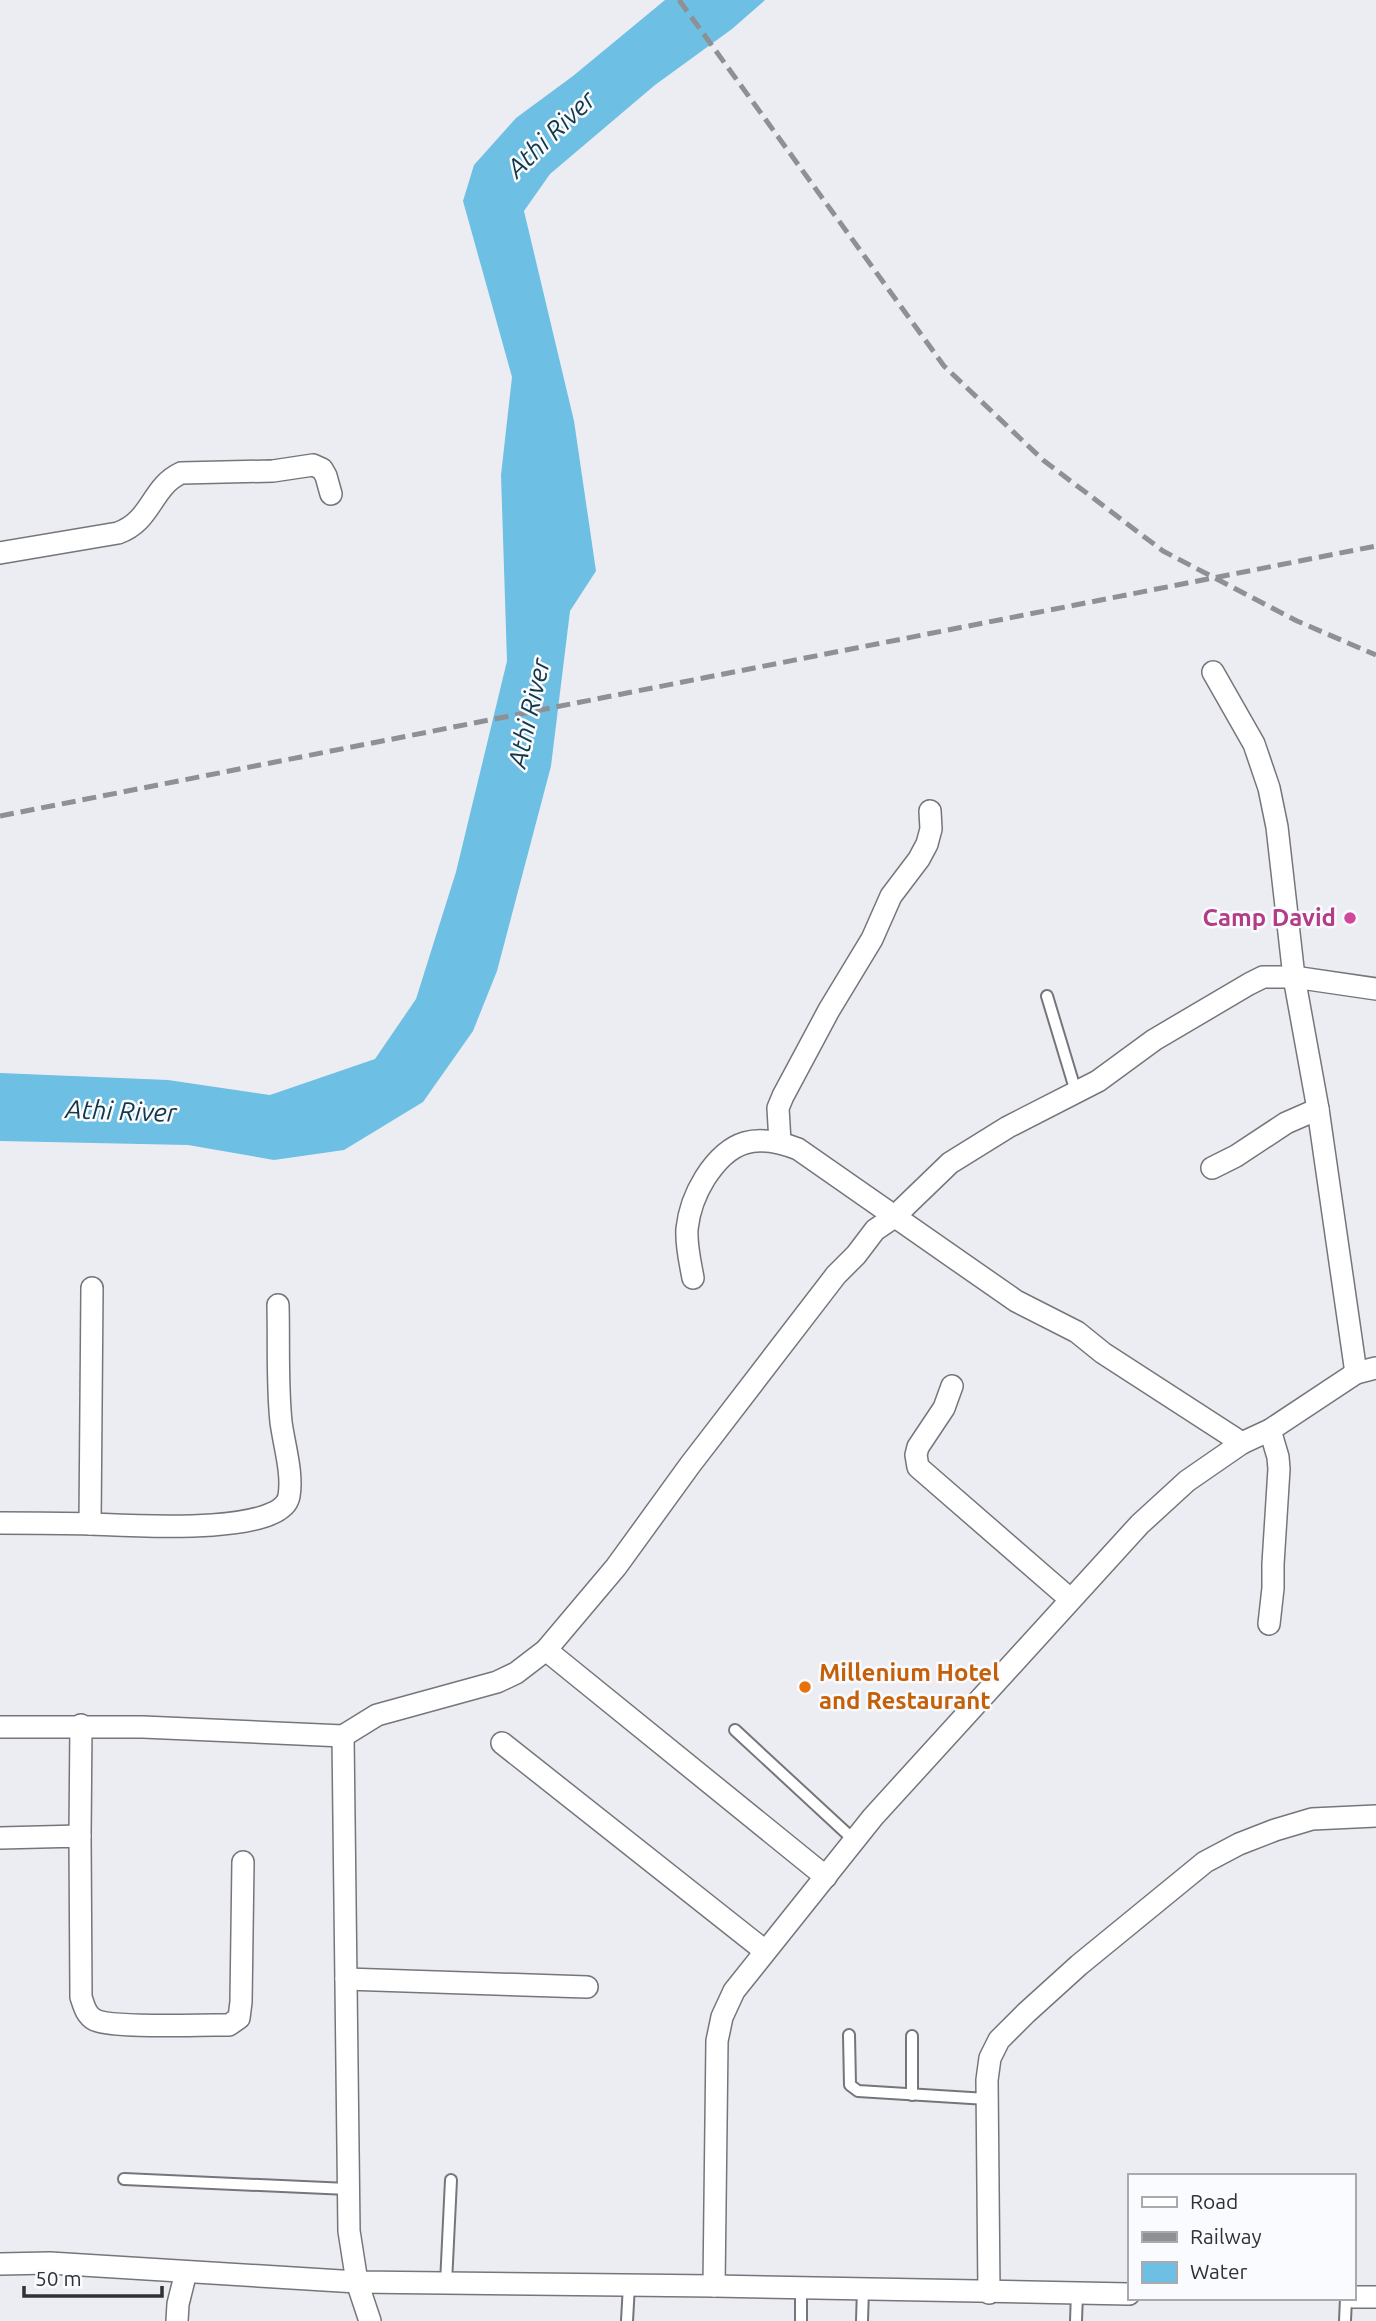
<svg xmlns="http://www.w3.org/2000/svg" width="1376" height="2321" viewBox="0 0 1376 2321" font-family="Ubuntu,sans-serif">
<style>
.water{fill:#6dbfe3}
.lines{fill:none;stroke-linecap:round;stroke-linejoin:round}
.lane-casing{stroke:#75767b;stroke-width:14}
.street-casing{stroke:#75767b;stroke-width:24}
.lane{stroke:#fff;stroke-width:10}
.street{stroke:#fff;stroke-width:21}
.rail{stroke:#8e9093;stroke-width:5;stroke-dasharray:14 7;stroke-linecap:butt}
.hotel-dot{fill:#d1479c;stroke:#f9fbff;stroke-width:2.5}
.food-dot{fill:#e8710a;stroke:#f9fbff;stroke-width:2.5}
.labels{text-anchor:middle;stroke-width:5;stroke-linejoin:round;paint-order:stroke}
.hotel-label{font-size:24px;font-weight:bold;fill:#b23c85;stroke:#f9fbff;text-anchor:end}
.food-label{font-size:24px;font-weight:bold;fill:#c56008;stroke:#f9fbff;text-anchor:start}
.water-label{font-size:26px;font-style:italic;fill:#133848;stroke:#f9fbff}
</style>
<rect width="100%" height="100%" fill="#ebedf2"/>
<path class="water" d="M665,0H765L732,29L655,85L550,174L524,211L574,421L596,571L570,611L551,766L497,971L473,1031L423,1102L344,1150L274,1160L188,1145L0,1141V1073L168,1080L270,1095L375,1059L416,999L456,872L507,661L501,475L512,377L463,201L474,165L516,118L573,76Z"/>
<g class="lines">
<defs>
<g id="lane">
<path d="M1047,996L1076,1092"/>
<path d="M735,1730L855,1841"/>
<path d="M849,2035L850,2085L858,2091L987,2099"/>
<path d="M912,2095V2036"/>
<path d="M124,2179L348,2189"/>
<path d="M446,2283L451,2180"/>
<path d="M627,2321L629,2285"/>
<path d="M801,2321V2288"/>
<path d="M862,2321L863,2289"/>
<path d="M1076,2321L1077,2293"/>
<path d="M1345,2321L1346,2298"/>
</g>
<g id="street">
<path d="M0,553L118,533C152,521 151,487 181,473L273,471L313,465L322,469L326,476L331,494"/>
<path d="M1213,672L1254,744L1269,788L1277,827L1294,977L1318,1109L1356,1373"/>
<path d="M780,1142L778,1108L783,1096L829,1010L872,939L891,896L919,859L927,844L931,829L930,811"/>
<path d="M1212,1168L1236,1156L1286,1123L1318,1109"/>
<path d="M693,1278C690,1261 686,1246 687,1229C689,1210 695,1194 705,1178C730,1139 756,1133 798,1149L1016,1301L1077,1332L1103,1353L1242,1443"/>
<path d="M952,1386L944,1408L918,1447L916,1455L918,1467L1070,1599"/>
<path d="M0,1523C30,1523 60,1523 91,1524C123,1525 282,1537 289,1496C293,1473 284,1445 281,1422C277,1383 279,1344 278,1305"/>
<path d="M90,1524L92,1288"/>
<path d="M1269,1624L1273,1588V1564L1279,1469L1278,1457L1270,1430"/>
<path d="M546,1650L826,1877"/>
<path d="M0,1727H143L343,1736L377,1715L497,1682L516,1673L546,1650L616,1567L690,1465L836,1275L856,1255L875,1230L894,1217L950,1163L1008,1127L1098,1081L1154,1040L1249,984L1263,977H1294L1376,989"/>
<path d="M343,1736L349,2231L357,2282L370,2321"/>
<path d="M502,1743L765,1951"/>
<path d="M80,1836L81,1725"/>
<path d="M0,1838L80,1836L81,1997C84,2006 86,2015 95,2020C112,2028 192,2025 215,2025H229L239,2018L241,2002L243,1862"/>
<path d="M346,1979L587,1987"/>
<path d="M0,2264L50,2263L357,2282L714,2286L1129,2294"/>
<path d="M714,2286L717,2041L722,2017L734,1991L873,1817L1140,1524L1187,1481L1242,1443L1270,1430L1356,1373L1376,1368"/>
<path d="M989,2293L987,2080L990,2058L999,2040L1026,2013L1079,1965L1205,1862L1239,1844L1275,1830L1312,1819L1376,1816"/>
<path d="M1353,2297H1376"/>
<path d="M177,2321L178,2304L186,2272"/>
</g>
</defs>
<use href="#lane" class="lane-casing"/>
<use href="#street" class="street-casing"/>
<use href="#lane" class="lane"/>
<use href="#street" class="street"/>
<g class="rail">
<path d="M679,0L944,366L1043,460L1163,551L1297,621L1376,655"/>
<path d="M0,816L1376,546"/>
</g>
</g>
<circle class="hotel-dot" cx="1350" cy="918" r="7"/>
<circle class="food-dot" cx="805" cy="1687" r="7"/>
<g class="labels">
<g class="hotel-label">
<text x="1336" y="926">Camp David</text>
</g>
<g class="food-label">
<text x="819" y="1681">Millenium Hotel<tspan x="819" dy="28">and Restaurant</tspan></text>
</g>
<g class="water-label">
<text transform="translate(551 134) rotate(-44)" y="9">Athi River</text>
<text transform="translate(529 713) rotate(-77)" y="9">Athi River</text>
<text transform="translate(121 1111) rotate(2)" y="9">Athi River</text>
</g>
</g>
<rect x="1128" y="2174" width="228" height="126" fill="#f9fbff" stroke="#a9aaad" stroke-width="2"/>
<rect x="1142" y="2197" width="35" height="10" fill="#ffffff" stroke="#a9aaad" stroke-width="2"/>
<text x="1190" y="2209" font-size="21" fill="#303133">Road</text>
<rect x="1142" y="2232" width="35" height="10" fill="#8e9093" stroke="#a9aaad" stroke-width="2"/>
<text x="1190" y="2244" font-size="21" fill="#303133">Railway</text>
<rect x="1142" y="2262" width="35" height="21" fill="#6dbfe3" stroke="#a9aaad" stroke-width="2"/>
<text x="1190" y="2279" font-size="21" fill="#303133">Water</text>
<path d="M24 2286v10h138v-10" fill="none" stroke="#303133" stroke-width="3.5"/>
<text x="35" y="2286" font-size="21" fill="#303133" stroke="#f9fbff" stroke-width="5" paint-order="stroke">50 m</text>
</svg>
